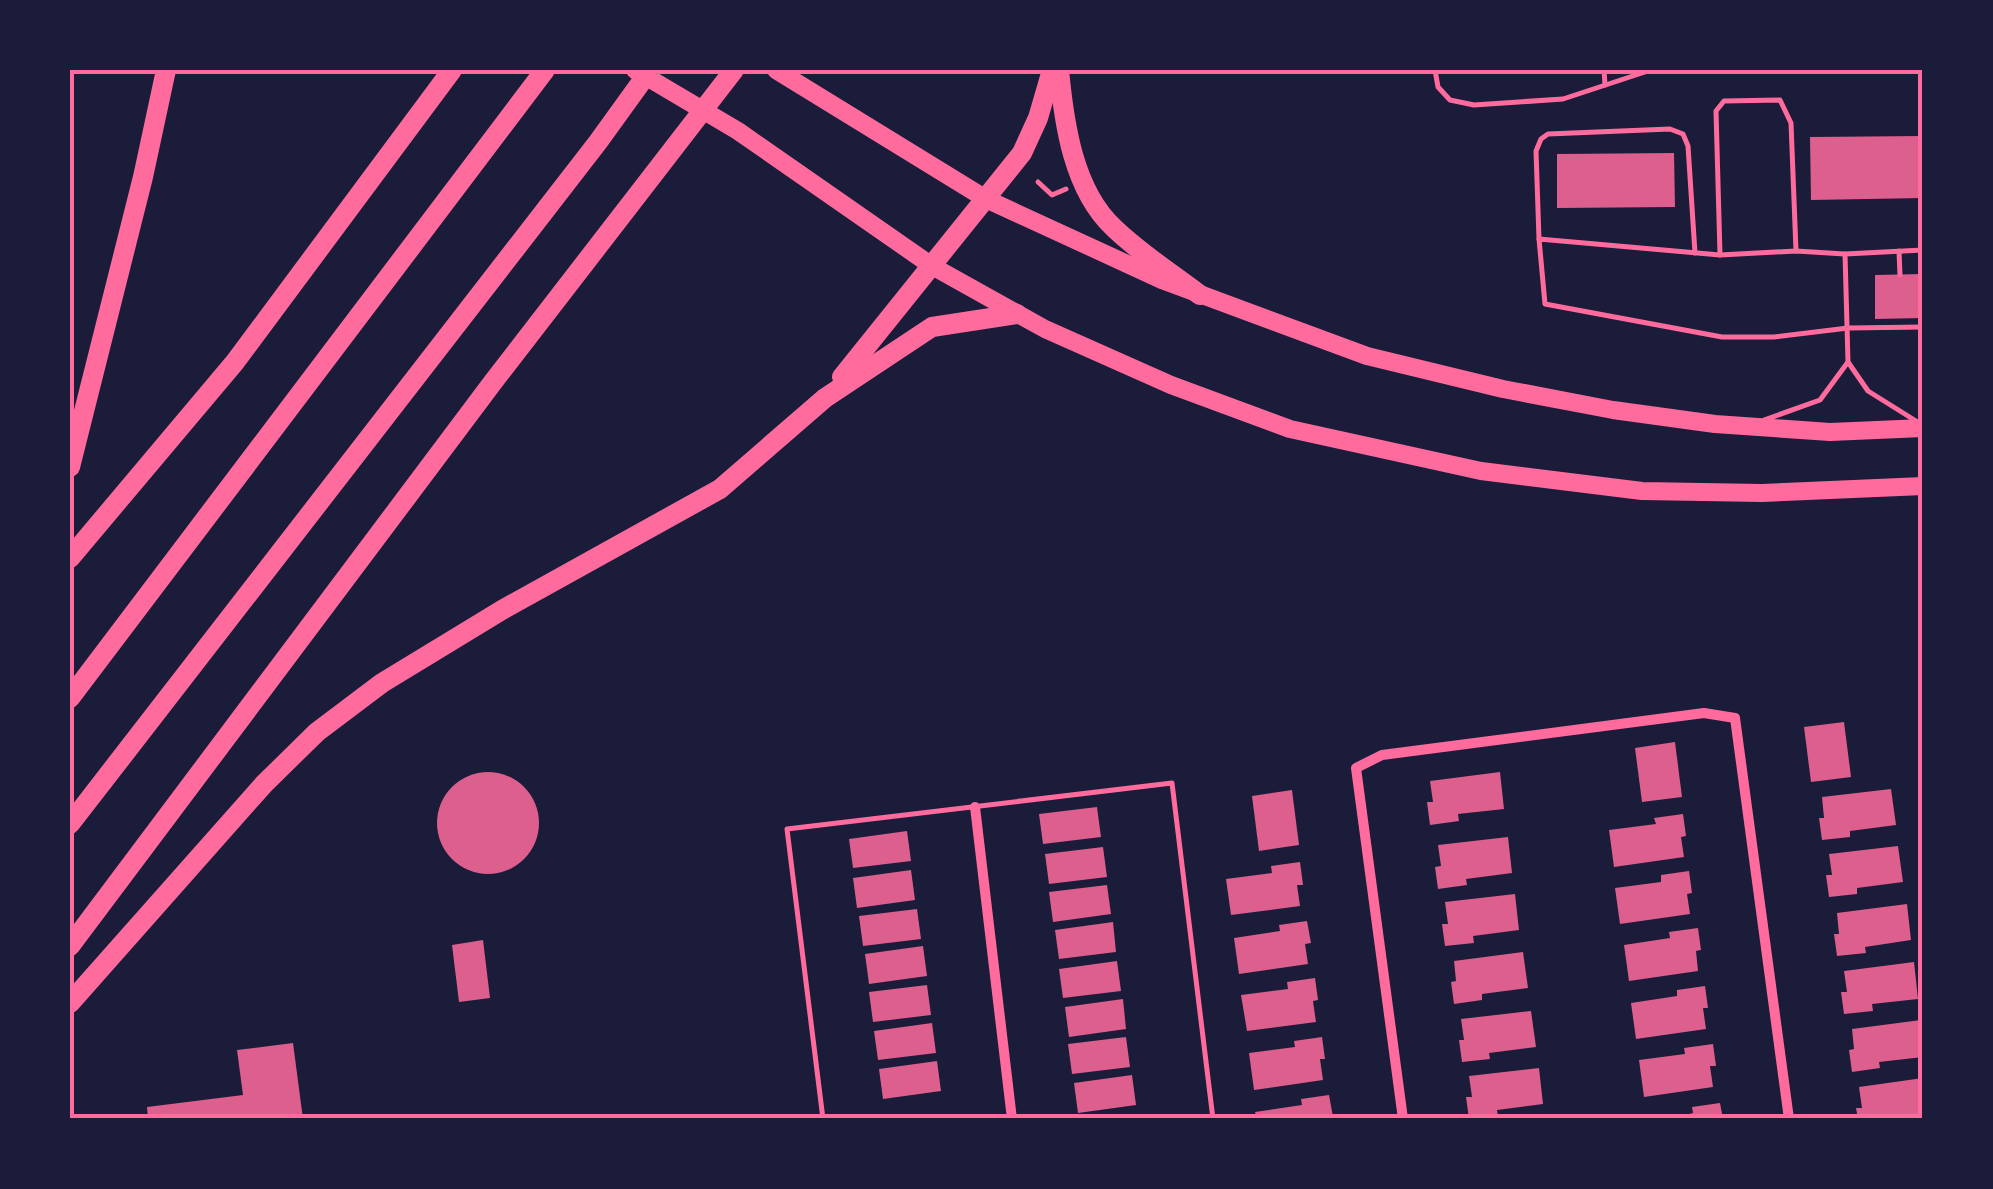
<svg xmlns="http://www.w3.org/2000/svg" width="1993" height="1189" viewBox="0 0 1993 1189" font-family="Cabin,sans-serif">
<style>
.building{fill:#dd5f8e}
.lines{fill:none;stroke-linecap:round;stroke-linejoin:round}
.path{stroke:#ff6b9d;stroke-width:5}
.service{stroke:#ff6b9d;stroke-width:5}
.minor{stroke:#ff6b9d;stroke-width:10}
.primary{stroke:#ff6b9d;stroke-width:18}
.motorway{stroke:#ff6b9d;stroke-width:20}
.neatline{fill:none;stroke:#ff6b9d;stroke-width:4}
</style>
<rect width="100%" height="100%" fill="#1b1b3a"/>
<g class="building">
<path d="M1923,136V198L1811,200L1810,137Z"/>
<path d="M1674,153L1675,207L1557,208V154Z"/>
<path d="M1923,274V318L1875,319V275Z"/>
<path d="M1844,722L1851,777L1811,782L1804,727Z"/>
<path d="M1675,742L1682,797L1642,802L1635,748Z"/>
<path d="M1500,772L1504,809L1458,814L1459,821L1430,825L1427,802H1433L1430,781Z"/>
<circle cx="488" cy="823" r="51"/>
<path d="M1891,789L1896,825L1850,831V837L1822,840L1819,818H1824L1822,797Z"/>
<path d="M1292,790L1299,845L1259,851L1252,796Z"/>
<path d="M1097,807L1101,837L1043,844L1039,814Z"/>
<path d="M1683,814L1686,836L1681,837L1684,857L1614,867L1609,830L1656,824L1654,818Z"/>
<path d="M907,831L911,861L853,868L849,839Z"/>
<path d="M1508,837L1512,873L1466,879L1467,885L1438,889L1435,867L1441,866L1438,845Z"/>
<path d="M1898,846L1903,882L1857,888V894L1829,897L1826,875H1832L1829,854Z"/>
<path d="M1103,847L1107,877L1049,884L1045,854Z"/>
<path d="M1300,862L1303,885H1297L1300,906L1231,915L1226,879L1272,873L1271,866Z"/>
<path d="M911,870L915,900L857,908L853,878Z"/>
<path d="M1689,871L1692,893L1687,894L1690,914L1620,924L1615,888L1661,882V875Z"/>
<path d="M1107,885L1111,914L1053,922L1049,892Z"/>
<path d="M1515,894L1519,930L1473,936L1474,943L1445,946L1442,924H1448L1445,902Z"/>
<path d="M1907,904L1911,940L1865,947L1866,953L1837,956L1834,934H1839L1837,913Z"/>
<path d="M917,909L921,939L863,946L859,916Z"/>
<path d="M1307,921L1311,943L1305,944L1308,964L1239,974L1234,938L1280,931L1279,925Z"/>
<path d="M1113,922L1116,952L1059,959L1055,930Z"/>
<path d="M1698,928L1701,950L1696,951L1698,971L1629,981L1624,945L1670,938L1669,932Z"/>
<path d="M483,940L490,998L459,1002L452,945Z"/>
<path d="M923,946L927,976L869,984L865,954Z"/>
<path d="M1523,952L1528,988L1482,994V1000L1454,1004L1451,982L1456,981L1454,961Z"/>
<path d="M1117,961L1121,991L1063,998L1059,969Z"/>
<path d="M1914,962L1918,999L1872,1004L1873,1011L1844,1014L1841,992H1847L1844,971Z"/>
<path d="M1315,978L1318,1000L1313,1001L1316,1022L1247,1031L1241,995L1288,989L1287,982Z"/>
<path d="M927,985L931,1015L873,1022L869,992Z"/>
<path d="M1705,986L1708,1008H1703L1706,1029L1636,1039L1631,1003L1677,996V990Z"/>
<path d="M1123,999L1126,1029L1069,1037L1065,1007Z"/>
<path d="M1531,1011L1536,1047L1489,1053L1490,1059L1462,1062L1459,1040H1464L1461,1019Z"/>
<path d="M1921,1020L1923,1057L1879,1062L1880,1068L1852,1072L1849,1050L1854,1049L1852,1029Z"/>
<path d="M932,1023L936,1053L878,1060L874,1031Z"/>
<path d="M1126,1037L1130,1067L1072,1074L1068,1044Z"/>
<path d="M1322,1037L1325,1059H1320L1323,1080L1254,1090L1249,1053L1295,1047L1294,1041Z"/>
<path d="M293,1043L303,1119H148L147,1107L243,1095L237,1050Z"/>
<path d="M1713,1044L1716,1066H1710L1713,1087L1644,1097L1639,1060L1685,1054L1684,1048Z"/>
<path d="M937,1061L941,1091L883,1099L879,1069Z"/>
<path d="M1539,1068L1543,1104L1497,1110L1498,1116L1469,1119L1466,1097H1472L1469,1076Z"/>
<path d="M1132,1075L1136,1105L1078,1113L1074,1083Z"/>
<path d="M1923,1078V1115L1858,1119L1856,1108H1862L1859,1087Z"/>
<path d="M1329,1095L1333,1117L1327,1119H1257L1255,1112L1302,1105L1301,1099Z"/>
<path d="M1720,1103L1723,1119H1669L1693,1113L1692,1107Z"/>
</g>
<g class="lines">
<path class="path" d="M1038,182L1052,195L1066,189"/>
<g class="service">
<path d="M1435,70L1438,87L1450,100L1474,105L1563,99L1651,70"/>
<path d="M1604,70L1605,85"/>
<path d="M1539,239L1536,151L1541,139L1548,134L1670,129L1683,134L1688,146L1695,253"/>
<path d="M1899,251L1900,275"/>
<path d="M1845,254L1796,251L1720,255L1539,239L1545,304L1722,337H1774L1848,328L1923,327"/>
<path d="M1720,255L1716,111L1724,101L1780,100L1791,123L1796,251"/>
<path d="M1764,420L1820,400L1848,362"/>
<path d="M1916,421L1868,391L1848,362L1845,254L1923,250"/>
<path d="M823,1119L787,829L1172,783L1213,1119"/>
</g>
<g class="minor">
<path d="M975,807L1012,1119"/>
<path d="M1403,1119L1356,768L1382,755L1704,713L1735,718L1789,1119"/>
</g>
<g class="primary">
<path d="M635,70L738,131L932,266L1045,329L1171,385L1290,429L1481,471L1642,491L1762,493L1923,486"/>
<path d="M776,70L986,199L1162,280L1367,356L1503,389L1613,410L1715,424L1830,432L1923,428"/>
</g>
<g class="motorway">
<path d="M1059,70C1064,123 1073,190 1114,228C1140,253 1171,273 1200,295"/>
<path d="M842,377L1022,153L1038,118L1052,70"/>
<path d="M70,467L143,177L166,70"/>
<path d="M70,558L235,362L452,70"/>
<path d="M70,698L545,70"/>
<path d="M70,824L598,142L650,70"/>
<path d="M70,946L493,382L734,70"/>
<path d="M70,1003L264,784L317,732L382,683L502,610L720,489L825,398L932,327L1017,314"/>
</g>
</g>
<rect width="1993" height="1189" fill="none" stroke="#1b1b3a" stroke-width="145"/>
<rect x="72" y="72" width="1848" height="1044" class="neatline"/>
</svg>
